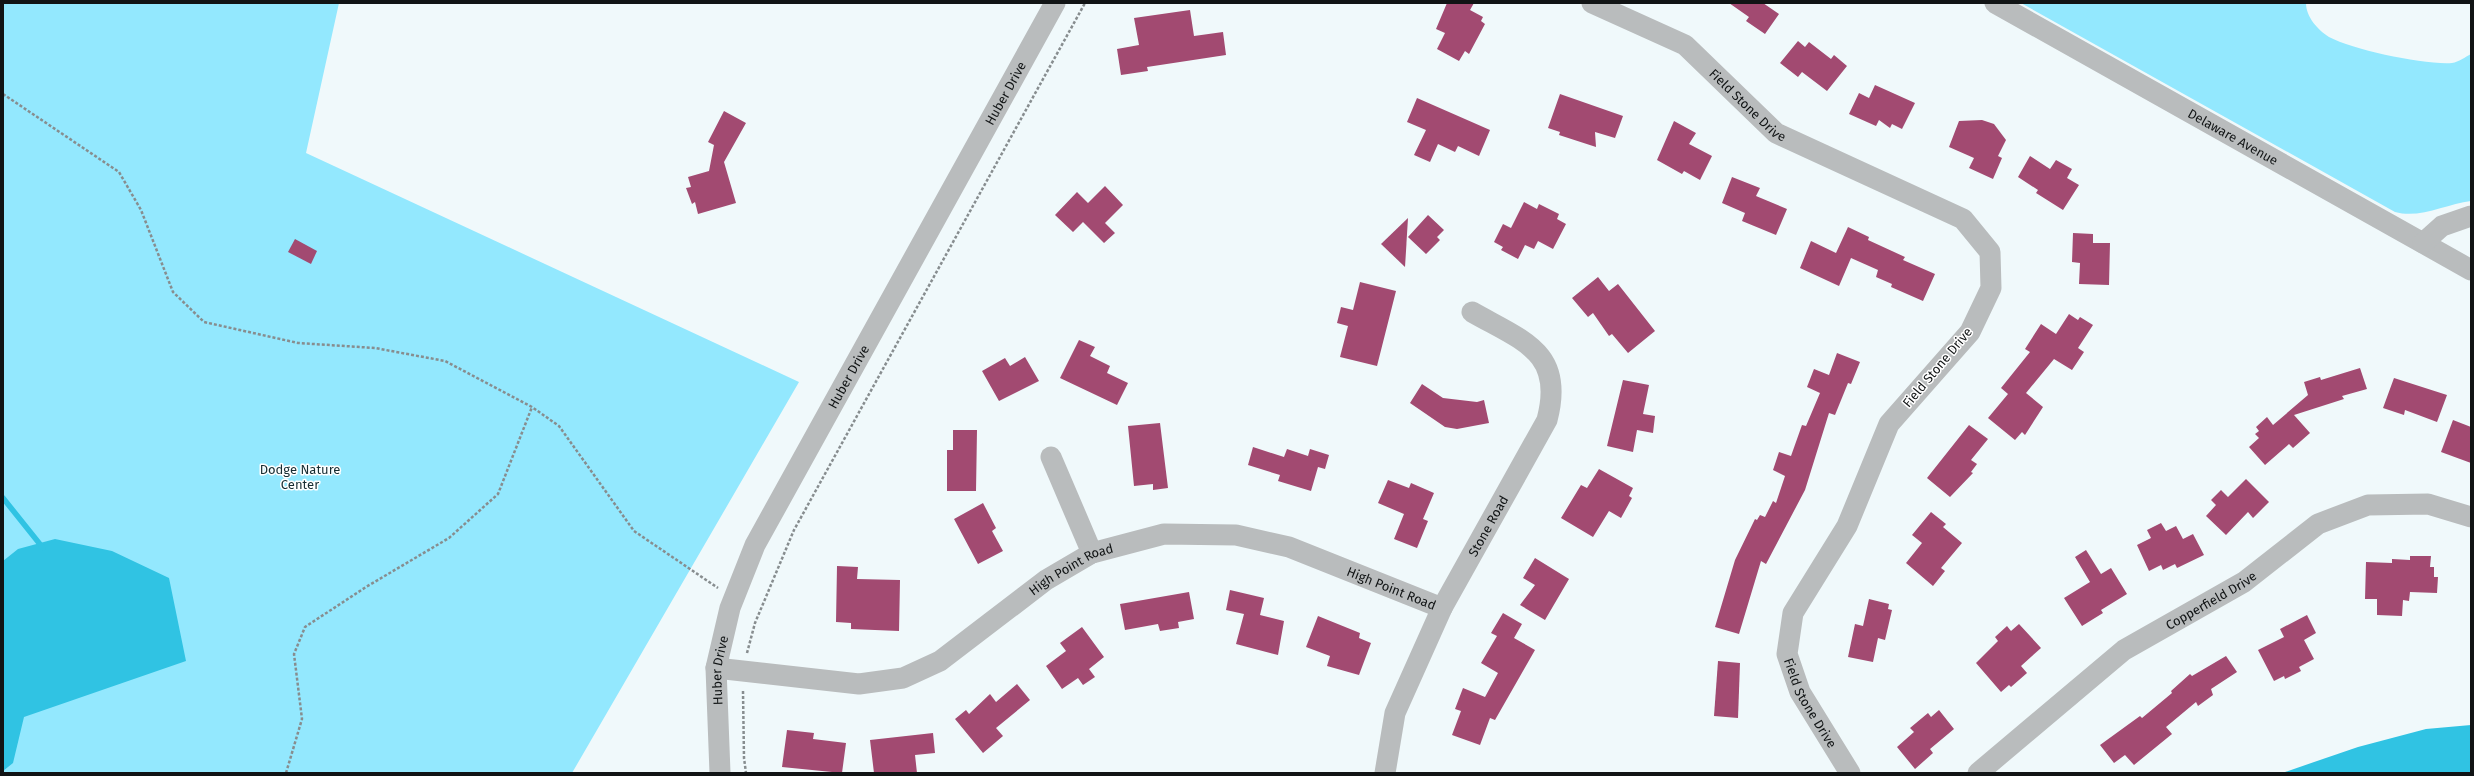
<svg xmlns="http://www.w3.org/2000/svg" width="2474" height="776" viewBox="0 0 2474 776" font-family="'Fira Sans',sans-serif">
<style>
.green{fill:#93e8fe}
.water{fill:#30c3e3}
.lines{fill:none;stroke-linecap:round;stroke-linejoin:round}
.stream{stroke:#30c3e3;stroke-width:5.5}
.building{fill:#a24a71}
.path{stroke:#878d8f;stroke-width:2.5;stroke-dasharray:3 2;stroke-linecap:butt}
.minor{stroke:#b9bcbd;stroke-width:21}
.labels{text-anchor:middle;stroke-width:3;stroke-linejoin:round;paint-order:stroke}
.street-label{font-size:13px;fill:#111415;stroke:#fff}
.park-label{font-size:13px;fill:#162d33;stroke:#fff}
</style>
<rect width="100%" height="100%" fill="#f0f9fb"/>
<g class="green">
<path d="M3,3H339L306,153L799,382L572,773H3Z"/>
<path d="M2021,3H2306C2306,17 2318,30 2329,37C2354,50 2424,65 2452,63C2459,62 2465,57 2471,54V201C2446,204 2420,219 2395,212Z"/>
</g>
<g class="water">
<path d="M55,539L112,551L169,578L186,661L24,717L13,763L3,771V561L18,549Z"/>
<path d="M2471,725V773H2282L2358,747L2426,729Z"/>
</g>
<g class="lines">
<path class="stream" d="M3,498L43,548"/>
</g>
<g class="building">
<path d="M1447,3H1474L1470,10L1483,17L1481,21L1485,24L1469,54L1465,51L1459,61L1437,49L1445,33L1436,29Z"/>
<path d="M1729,3H1763L1779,14L1765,34L1746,21L1749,17Z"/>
<path d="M1190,10L1194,36L1223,32L1226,55L1147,67L1148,71L1121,75L1117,49L1139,45L1134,18Z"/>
<path d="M1798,41L1805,47L1809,42L1831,59L1834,55L1847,66L1827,91L1802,72L1798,77L1780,63Z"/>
<path d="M1875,85L1915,103L1902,129L1892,124L1890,128L1879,120L1876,126L1849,114L1859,93L1869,98Z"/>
<path d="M1560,94L1623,116L1615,138L1595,132L1596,147L1559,135L1560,132L1548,128Z"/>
<path d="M1417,98L1490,130L1479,156L1458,146L1455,152L1438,144L1430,162L1414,155L1426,130L1407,122Z"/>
<path d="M724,111L746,123L724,162L736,203L698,214L695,202L692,204L686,188L691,187L688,177L709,171L714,145L708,142Z"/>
<path d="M1982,120L1994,124L2006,140L1998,156L2002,158L1993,179L1969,168L1974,158L1949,147L1959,121Z"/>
<path d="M1674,121L1696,133L1689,144L1712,156L1700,180L1684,171L1682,174L1657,160Z"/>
<path d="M2030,156L2050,169L2056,160L2072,169L2067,178L2079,185L2063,210L2036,193L2038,190L2018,177Z"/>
<path d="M1732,177L1760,188L1756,196L1787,209L1776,235L1742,221L1745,213L1722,203Z"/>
<path d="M1105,186L1123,205L1105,223L1115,233L1104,243L1083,222L1073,232L1055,215L1077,192L1088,203Z"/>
<path d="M1524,202L1537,209L1539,204L1559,214L1557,219L1566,224L1553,249L1538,241L1534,249L1525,245L1518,259L1501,250L1503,247L1494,242L1503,224L1511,228Z"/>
<path d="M1428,215L1444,230L1437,237L1440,240L1426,254L1408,237Z"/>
<path d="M1408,218L1405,267L1381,244Z"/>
<path d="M1848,227L1869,237L1868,240L1905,257L1903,260L1935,274L1923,301L1891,287L1892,284L1876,277L1878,270L1851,258L1839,286L1800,268L1811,241L1836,253Z"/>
<path d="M2073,233L2093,234V243H2110L2109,285L2079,284L2080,263L2072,262Z"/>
<path d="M295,239L317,251L311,264L288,252Z"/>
<path d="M1598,277L1609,291L1618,284L1655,331L1628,353L1612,334L1609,336L1593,313L1588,317L1572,298Z"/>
<path d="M1360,282L1396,291L1377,366L1340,357L1348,326L1337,323L1341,307L1353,310Z"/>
<path d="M2069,314L2078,320L2080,317L2093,325L2078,348L2084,352L2072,370L2054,359L2026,393L2043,407L2025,435L2022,432L2015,440L1988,418L2008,394L2001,388L2030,352L2025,349L2041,324L2056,334Z"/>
<path d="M1079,340L1095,347L1090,356L1110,366L1107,373L1128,383L1117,405L1060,378Z"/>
<path d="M1837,353L1860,362L1851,384L1848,383L1835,415L1829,413L1805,490L1766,564L1761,561L1739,634L1715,627L1735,560L1755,519L1757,520L1760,515L1765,517L1773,501L1776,503L1785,476L1773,470L1779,452L1791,456L1802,425L1806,426L1820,393L1807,387L1814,369L1829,375Z"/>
<path d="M1025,357L1039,381L999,401L982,371L1005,358L1010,366Z"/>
<path d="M2360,368L2367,389L2342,396L2344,399L2294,415L2310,433L2293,448L2289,444L2265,465L2249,447L2259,438L2255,434L2259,431L2256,427L2267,417L2273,425L2308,395L2304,382L2320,377L2321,380Z"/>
<path d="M2394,378L2447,395L2437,422L2405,410L2404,415L2383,408Z"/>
<path d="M1623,380L1649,385L1643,414L1655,416L1653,433L1637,430L1633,452L1607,446Z"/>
<path d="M1422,384L1443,398L1477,402L1484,400L1489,423L1457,429L1445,427L1410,403Z"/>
<path d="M2453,420L2471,427V463L2441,452Z"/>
<path d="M1160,423L1168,488L1153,490V484L1134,486L1128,426Z"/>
<path d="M1969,425L1988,439L1971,460L1977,464L1971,472L1973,473L1950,497L1927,478Z"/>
<path d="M953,430H977L976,491H947V450H953Z"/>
<path d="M1253,447L1284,457L1287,449L1308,456L1310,449L1329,455L1325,469L1318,467L1311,491L1278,481L1280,475L1248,465Z"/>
<path d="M1599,469L1633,488L1629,496L1632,498L1621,518L1609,511L1593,537L1561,518L1581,485L1587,488Z"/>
<path d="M2246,479L2269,502L2253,518L2248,512L2226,535L2206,516L2216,505L2211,500L2221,490L2228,497Z"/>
<path d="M1388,480L1409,488L1411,483L1434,493L1423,519L1428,521L1417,548L1394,539L1404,514L1378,503Z"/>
<path d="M983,503L996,528L992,531L1003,551L978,564L954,519Z"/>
<path d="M1931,512L1946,524L1943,527L1962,543L1941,568L1945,571L1933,586L1906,563L1922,543L1912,535Z"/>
<path d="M2161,523L2166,531L2176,526L2183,539L2193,534L2204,555L2177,568L2175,564L2163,570L2161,565L2149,571L2137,545L2151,538L2147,530Z"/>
<path d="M2086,550L2101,574L2111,568L2127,594L2101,610L2103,613L2082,626L2064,598L2090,582L2075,557Z"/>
<path d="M2410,556H2431L2430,567H2434V577H2438L2437,593L2410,592L2409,601L2403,600L2402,616L2377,615V599H2365L2366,562L2392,563V559L2410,560Z"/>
<path d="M1535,558L1569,579L1545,620L1520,605L1535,585L1523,578Z"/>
<path d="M837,566L858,567L857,579L900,580L899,631L851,629V623L836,622Z"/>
<path d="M1230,590L1264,598L1260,615L1284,621L1278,655L1236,644L1244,614L1226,610Z"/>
<path d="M1189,592L1194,619L1178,622L1179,628L1160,631L1158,624L1125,630L1120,604Z"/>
<path d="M1869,599L1889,604L1888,609L1892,610L1885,640L1878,638L1873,662L1848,657L1855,624L1863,626Z"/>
<path d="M1503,613L1522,624L1514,638L1535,650L1495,720L1490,718L1480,745L1452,735L1461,711L1455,709L1463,688L1485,697L1498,673L1481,663L1497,636L1491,633Z"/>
<path d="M2307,615L2316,633L2304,640L2314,659L2299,667L2301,671L2285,679L2284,676L2274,681L2258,650L2284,637L2280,629Z"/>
<path d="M1318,616L1360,633L1359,638L1371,643L1359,675L1327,666L1330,656L1306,647Z"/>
<path d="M2019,624L2041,648L2021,666L2027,673L2011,687L2009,685L2001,692L1976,663L1998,641L1995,637L2007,626L2011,631Z"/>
<path d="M1082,627L1104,657L1089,669L1095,677L1083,685L1078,678L1062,689L1046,666L1066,651L1060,643Z"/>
<path d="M2226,656L2237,672L2211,689L2213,695L2198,706L2196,702L2166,727L2172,734L2134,765L2125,755L2114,763L2100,745L2140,716L2142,718L2172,693L2171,691L2190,674L2192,676Z"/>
<path d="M1718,661L1740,663L1738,718L1714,716Z"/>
<path d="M1017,684L1030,700L996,728L1003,736L983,753L955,719L966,710L969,714L990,694L996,702Z"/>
<path d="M1939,710L1954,729L1930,749L1933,753L1915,769L1897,747L1914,732L1910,728L1928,713L1931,717Z"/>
<path d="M787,730L814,733L813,739L846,743L842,773L782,767Z"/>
<path d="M933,733L935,753L915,755L917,773H874L870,740Z"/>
</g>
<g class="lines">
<g class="path">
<path d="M3,94L119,172L141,210L173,292L204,322L298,343L375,348L445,361L532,407L559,426L634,531L718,588"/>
<path d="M747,653L755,623L794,530L1085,3"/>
<path d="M743,691L744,758L746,773"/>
<path d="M286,773L302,719L294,654L305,627L366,587L449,538L498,494L532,407"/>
</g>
<g class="minor">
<path id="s1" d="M1592,3L1685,45L1776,133L1963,219L1990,252L1991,288L1970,332L1889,424L1847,526L1793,613L1787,654L1800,692L1850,773"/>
<path id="s2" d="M1995,3L2471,270"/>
<path d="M2423,243L2442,226L2471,216"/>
<path d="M1051,457L1092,553"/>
<path id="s3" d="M716,668L859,684L903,678L940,661L1046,580L1092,553L1164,534L1236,535L1289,547L1442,608"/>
<path id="s4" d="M720,773L716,668L730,608L755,545L1055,3"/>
<path id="s5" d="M1385,773L1395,713L1442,608L1547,420C1565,352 1523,341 1472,312"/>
<path id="s6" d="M1978,773L2124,650L2244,582L2318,524L2368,505L2428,504L2471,517"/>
</g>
</g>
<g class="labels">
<g class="street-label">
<text dy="5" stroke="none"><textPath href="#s4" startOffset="751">Huber Drive</textPath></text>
<text dy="5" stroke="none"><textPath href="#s1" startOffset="189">Field Stone Drive</textPath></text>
<text dy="5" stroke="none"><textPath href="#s2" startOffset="273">Delaware Avenue</textPath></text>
<text transform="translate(1937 367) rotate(-50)" y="5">Field Stone Drive</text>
<text dy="5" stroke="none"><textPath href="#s4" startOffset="427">Huber Drive</textPath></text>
<text dy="5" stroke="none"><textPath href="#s5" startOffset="270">Stone Road</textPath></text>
<text dy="5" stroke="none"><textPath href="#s3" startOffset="390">High Point Road</textPath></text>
<text dy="5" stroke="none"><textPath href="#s3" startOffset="727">High Point Road</textPath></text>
<text dy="5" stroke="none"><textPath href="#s6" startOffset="291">Copperfield Drive</textPath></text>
<text dy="5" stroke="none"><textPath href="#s4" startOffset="103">Huber Drive</textPath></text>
<text dy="5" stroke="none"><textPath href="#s1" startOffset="993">Field Stone Drive</textPath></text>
</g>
<g class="park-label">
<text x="300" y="474">Dodge Nature<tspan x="300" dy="15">Center</tspan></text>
</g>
</g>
<rect width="2474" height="776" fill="none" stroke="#111415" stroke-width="8"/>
</svg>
